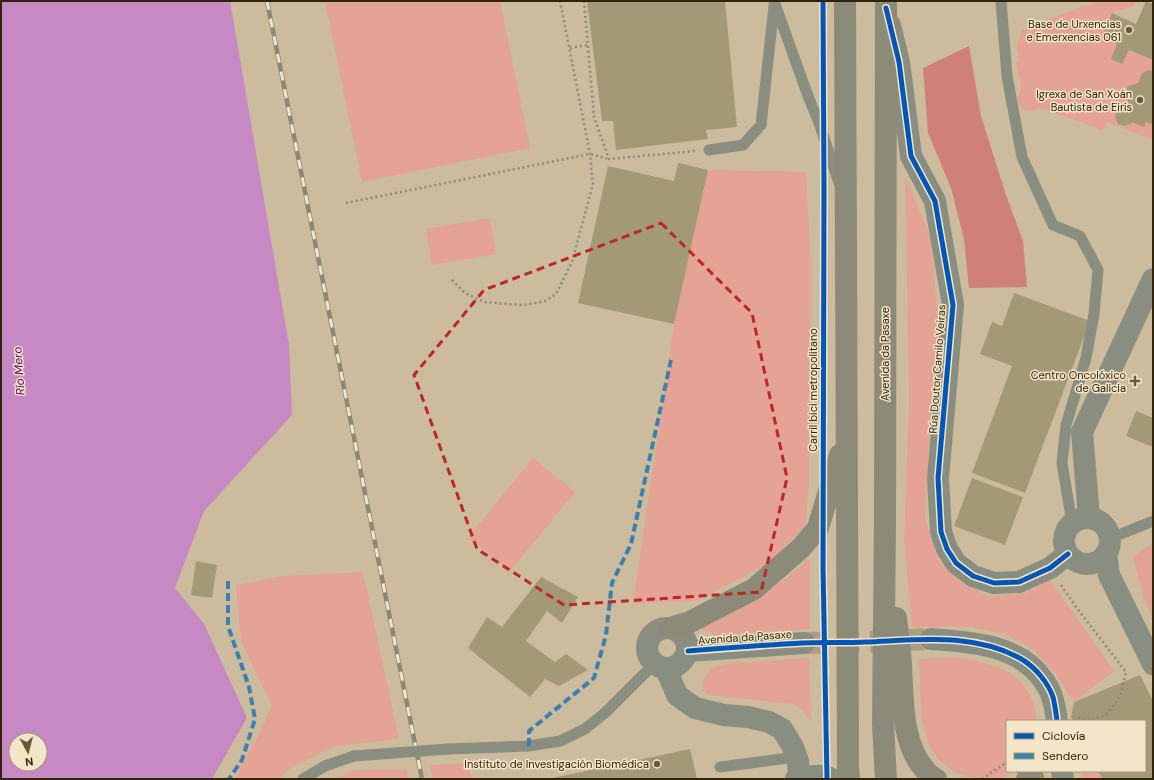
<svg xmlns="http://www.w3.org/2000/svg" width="1154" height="780" viewBox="0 0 1154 780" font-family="'DM Sans',sans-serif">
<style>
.green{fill:#e5a395}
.forest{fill:#d08177}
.water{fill:#c689c4;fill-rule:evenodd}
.building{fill:#a49976}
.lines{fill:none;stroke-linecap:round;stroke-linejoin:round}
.street-tunnel{stroke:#ae9d80;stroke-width:22;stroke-dasharray:22 11;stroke-linecap:butt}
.path{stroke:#8a8b7d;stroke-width:2.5;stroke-dasharray:2 3;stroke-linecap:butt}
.lane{stroke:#898e81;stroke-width:11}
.street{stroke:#898e81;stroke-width:22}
.primary{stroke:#8c8b7a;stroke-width:22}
.rail-casing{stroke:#8a8978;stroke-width:4.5}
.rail{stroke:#f4e4c8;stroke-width:3;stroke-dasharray:9;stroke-linecap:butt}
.lane-bridge{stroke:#898e81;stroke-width:11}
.quiet{stroke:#3b81af;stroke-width:4;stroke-dasharray:8 4;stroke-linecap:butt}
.cycleway-casing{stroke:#f4e4c8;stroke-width:8}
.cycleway{stroke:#0057b8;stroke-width:5}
.marked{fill:none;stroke:#bd2724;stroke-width:3;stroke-dasharray:8 5;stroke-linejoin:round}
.poi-dot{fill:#68593f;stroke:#f4e4c8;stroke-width:1.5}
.labels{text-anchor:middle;stroke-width:3;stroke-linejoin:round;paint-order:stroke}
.poi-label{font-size:11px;fill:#31240d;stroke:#f4e4c8;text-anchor:end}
.street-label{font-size:11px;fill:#31240d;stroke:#f4e4c8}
.water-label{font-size:12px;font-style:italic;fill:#580967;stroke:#f4e4c8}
</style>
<rect width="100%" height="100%" fill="#cdbb9d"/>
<g class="green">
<path d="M325,1H500L530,148L362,182Z"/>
<path d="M1096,1H1136L1134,6L1112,13L1102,37L1117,44L1111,59L1129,50L1153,60V71L1149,70L1142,73L1138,83L1128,86L1125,96L1128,104L1126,108H1124L1117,110L1115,117L1118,124L1124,126L1131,124L1132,122L1143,127L1146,122L1153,125V140L1108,122L1102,131L1095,127L1041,108L1034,110L1026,111C1011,98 1021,98 1021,85C1020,78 1017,70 1016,62L1020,61L1017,48L1022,30Z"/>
<path d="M708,170L806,172L811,268L809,481L806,525L769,563L697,601L633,603L674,324Z"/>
<path d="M905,176L931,237L939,333L928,457L925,518L938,559L959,581L986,596L1026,593L1050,580L1114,671L1074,702L1054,672L1035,651L1005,634L970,627H912L904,541L909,400Z"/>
<path d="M490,218L496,254L432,265L426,229Z"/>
<path d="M533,458L575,492L510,571L468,537Z"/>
<path d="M1153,544V619L1143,595L1133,556Z"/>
<path d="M807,559L810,561V629L715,635L707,632L700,628C738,609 777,591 807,559Z"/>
<path d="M363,572L399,739L337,746L290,768L279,779H235L260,732L272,706L241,641L236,585L283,576Z"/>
<path d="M809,658L811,721L801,709L793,704L709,695L703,690L704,679L711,668L731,663Z"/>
<path d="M937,658C944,658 951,657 958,658C971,659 998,666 1008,672C1025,683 1037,701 1036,721H1007V771H1014L1000,779H976L956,773L938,760L928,742L921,716L919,659Z"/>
<path d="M464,763L474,779H433L430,765Z"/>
<path d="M355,770H407L408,779H336Z"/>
<path d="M1082,771H1098L1103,779H1084Z"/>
</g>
<path class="forest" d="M969,46L981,116L1006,195L1023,241L1027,287L969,288L964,239L951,188L928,133L923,68Z"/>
<path class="water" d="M1,1H230L289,345L292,415L204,511L175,588L204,624L247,718L212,779H1ZM16,740H40V764H16Z"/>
<g class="building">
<path d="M587,1H725L737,127L706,130L708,139L616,150L613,121H602Z"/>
<path d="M1146,1L1153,4V60L1129,50L1122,64L1111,59L1117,44L1102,37L1112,13L1136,24Z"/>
<path d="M1149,70L1153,71V125L1146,122L1144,127L1132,122L1131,124L1124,126L1118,124L1115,117L1117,110L1124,108H1126L1128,104L1125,96L1128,86L1138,83L1142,73Z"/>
<path d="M678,163L708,170L674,324L578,303L608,166L674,181Z"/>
<path d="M1014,293L1090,321L1025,493L972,473L1012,366L980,354L992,322L1002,326Z"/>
<path d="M1136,411L1153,418V447L1126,436Z"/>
<path d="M972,478L1023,497L1005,545L954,526Z"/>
<path d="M196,561L217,565L212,598L191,595Z"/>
<path d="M541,577L578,597L562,623L547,611L526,641L555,662L566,654L588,670L559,686L545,679L530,697L468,648L487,617L502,627Z"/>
<path d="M1140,675L1153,701V779H1103L1098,771H1145V721H1073L1071,717L1074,702Z"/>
<path d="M690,749L697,779H553V778Z"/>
</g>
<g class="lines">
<path class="street-tunnel" d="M804,643L866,642L931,639"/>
<g class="path">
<path d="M584,1L594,117L609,159L695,151"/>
<path d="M570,48L587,45"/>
<path d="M346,203L590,154L609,159"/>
<path d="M452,280L465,293L484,302L522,305L536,303L545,301L556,294L572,262L593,184L590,154L560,1"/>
<path d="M1061,585L1076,607L1126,672L1120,697L1106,715L1091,720L1092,721"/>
<path d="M1078,718L1091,720"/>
<path d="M982,779L1007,762"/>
</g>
<g class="lane">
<path d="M774,1L808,96L819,123L839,183"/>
<path d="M1001,1L1007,76L1022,157L1053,225L1080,236L1098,270L1094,314L1086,358L1066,425L1062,463L1072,523"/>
<path d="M709,150L743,145L761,125L774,6"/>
<path d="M1111,538L1153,521"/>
<path d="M448,749L529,746L560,741L585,729L606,712L654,664"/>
<path d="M720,767L796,757"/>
<path d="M303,779L325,766L354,756"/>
</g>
<g class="street">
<path d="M890,25L899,62L911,156L935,201L953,305L938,478L941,532L947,549L956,563L973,576L994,583L1019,582L1050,568L1068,554"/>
<path d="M1089,517L1082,432L1153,279"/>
<circle cx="1087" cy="541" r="23"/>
<path d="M1106,554L1109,575L1153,664"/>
<circle cx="667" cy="648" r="20"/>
<path d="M931,639C971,642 1019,644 1044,681C1047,686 1051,691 1052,697C1055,705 1056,713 1057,721"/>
<path d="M688,651L804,643"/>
<path d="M666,669L677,695L695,708L724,715L748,717L769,722L782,729L793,747L798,761L799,779"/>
<path d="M1062,771L1063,779"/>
<path d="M796,779C809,777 820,773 832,779"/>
</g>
<g class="primary">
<path d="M845,1L848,767L849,779"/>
<path d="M886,1L885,521L883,724L886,779"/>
<path d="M896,618C898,634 900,649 901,665C903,698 901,745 926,771C928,774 932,777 936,779"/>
<path d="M670,628L690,622L754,589L801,548L818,528L840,455"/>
<path d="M1027,779L1033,777"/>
</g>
<defs>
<path id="rail" d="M267,1L422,779"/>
</defs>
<use href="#rail" class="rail-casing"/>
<use href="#rail" class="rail"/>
<path class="lane-bridge" d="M354,756L448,749"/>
<g class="quiet">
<path d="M228,581V626L249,687L255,719L242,760L229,779"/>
<path d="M529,746V731L594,678L606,635L612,583L631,544L671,360"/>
</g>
<defs>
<g id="cycleway">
<path d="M823,1L824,189L823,568L827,779"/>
<path d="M886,8L899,62L911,156L935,201L953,305L938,478L941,532L947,549L956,563L973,576L994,583L1019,582L1050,568L1068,554"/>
<path d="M688,651C726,648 764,645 803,643C824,642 845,643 866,642C918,640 976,632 1023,660C1036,668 1048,683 1053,697C1055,705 1056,713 1057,721"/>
</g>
</defs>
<use href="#cycleway" class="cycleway-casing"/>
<use href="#cycleway" class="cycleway"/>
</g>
<path class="marked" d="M661,223L752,313L787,478L761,592L564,605L477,549L414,375L484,290Z"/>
<g class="poi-dot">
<circle cx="1129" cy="30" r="4"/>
<circle cx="1140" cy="100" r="4"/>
<path d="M1133 375h4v4h4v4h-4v4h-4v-4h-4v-4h4z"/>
<circle cx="657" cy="764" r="4"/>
</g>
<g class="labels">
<g class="poi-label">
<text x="1121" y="28">Base de Urxencias<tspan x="1121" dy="13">e Emerxencias 061</tspan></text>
<text x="1132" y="98">Igrexa de San Xoán<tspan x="1132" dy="13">Bautista de Eirís</tspan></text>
<text x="1126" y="379">Centro Oncolóxico<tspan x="1126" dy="13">de Galicia</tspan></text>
<text x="649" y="768">Instituto de Investigación Biomédica</text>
</g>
<g class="street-label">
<text transform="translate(885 354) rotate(-90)" y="4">Avenida da Pasaxe</text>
<text transform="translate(937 369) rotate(-86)" y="4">Rúa Doutor Camilo Veiras</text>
<text transform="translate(813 390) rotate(-90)" y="4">Carril bici metropolitano</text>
<text transform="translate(745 637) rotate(-4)" y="4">Avenida da Pasaxe</text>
</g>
<g class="water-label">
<text transform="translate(19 371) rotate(-94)" y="4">Río Mero</text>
</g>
</g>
<rect width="1154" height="780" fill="none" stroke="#31240d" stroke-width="4"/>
<rect x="1006" y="720" width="140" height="52" fill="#f4e4c8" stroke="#a6977d"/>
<rect x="1014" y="733" width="20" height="6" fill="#0057b8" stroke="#a6977d"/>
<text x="1042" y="740" font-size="12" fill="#31240d">Ciclovía</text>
<rect x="1014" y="753" width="20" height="6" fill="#3b81af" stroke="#a6977d"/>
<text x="1042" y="760" font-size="12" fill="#31240d">Sendero</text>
<g transform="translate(28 752) rotate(173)"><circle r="19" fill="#f4e4c8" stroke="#a6977d"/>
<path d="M0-3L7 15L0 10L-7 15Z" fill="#68593f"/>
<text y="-6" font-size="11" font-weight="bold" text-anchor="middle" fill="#31240d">N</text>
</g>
</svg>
